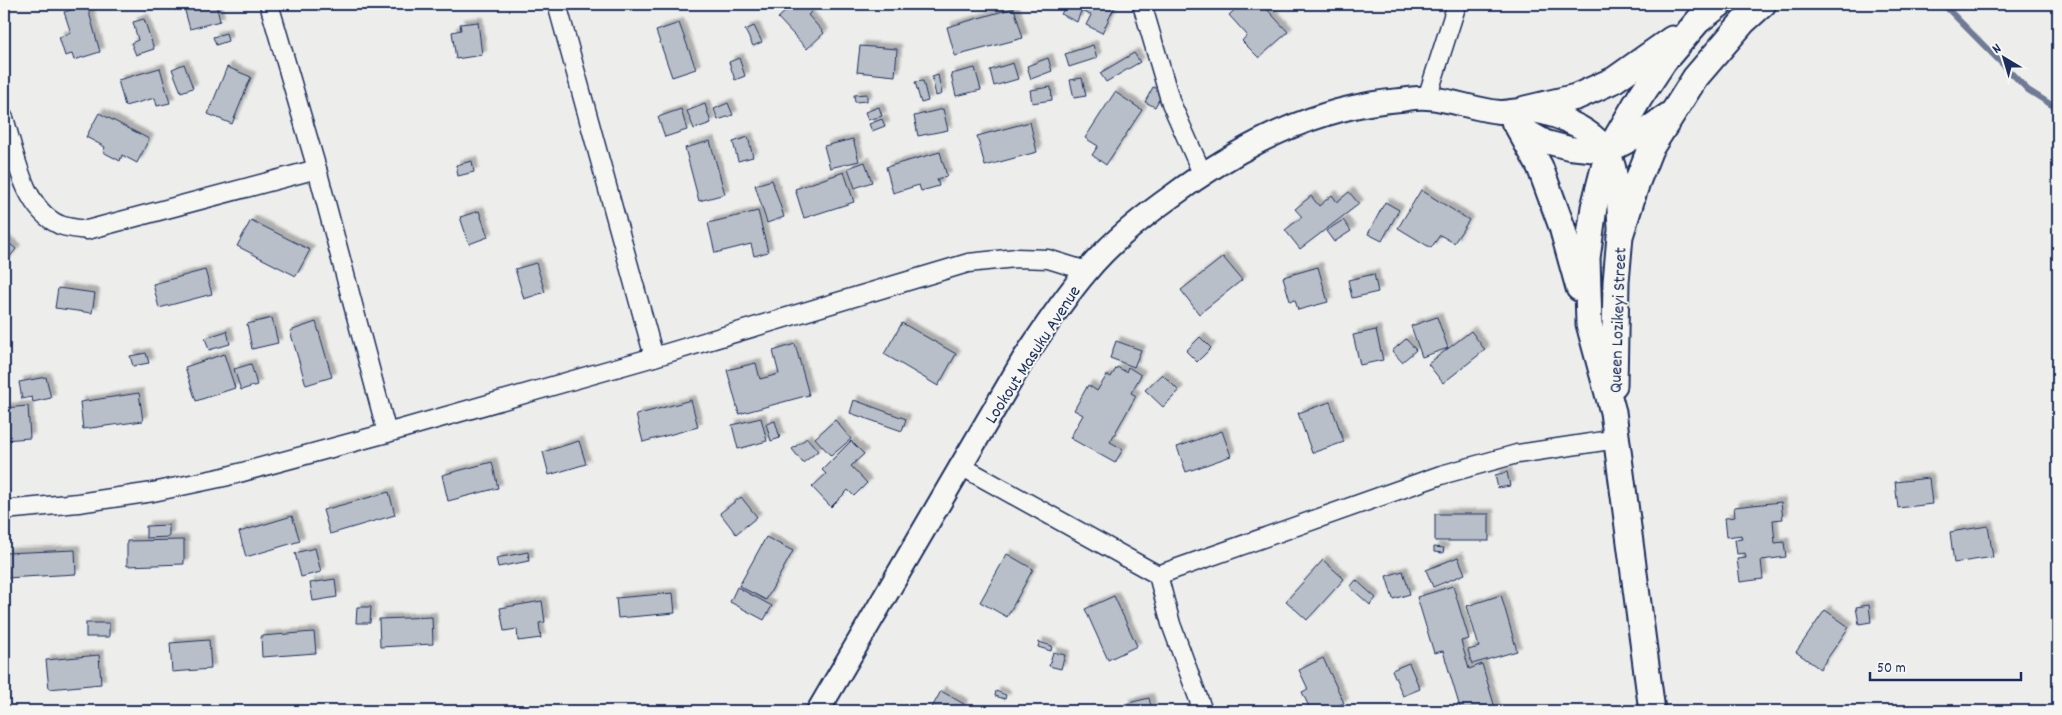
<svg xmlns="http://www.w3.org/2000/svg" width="2062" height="715" viewBox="0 0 2062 715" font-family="Dekko,sans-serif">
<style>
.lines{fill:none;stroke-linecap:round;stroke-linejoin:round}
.stream{stroke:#6e7a96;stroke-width:6}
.building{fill:#b9bfc8;stroke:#1b2f5e;filter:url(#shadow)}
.minor-casing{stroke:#1b2f5e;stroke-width:21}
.tertiary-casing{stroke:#1b2f5e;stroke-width:26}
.secondary-casing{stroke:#1b2f5e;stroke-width:29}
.minor{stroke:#f6f6f2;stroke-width:18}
.tertiary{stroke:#f6f6f2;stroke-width:22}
.secondary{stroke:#f6f6f2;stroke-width:25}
.labels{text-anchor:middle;stroke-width:4;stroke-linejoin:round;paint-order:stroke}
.street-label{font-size:18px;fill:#1b2f5e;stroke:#f6f6f2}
</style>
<defs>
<filter id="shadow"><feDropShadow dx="4.5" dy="-4.5" stdDeviation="1" flood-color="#0004"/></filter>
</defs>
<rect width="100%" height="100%" fill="#edeeec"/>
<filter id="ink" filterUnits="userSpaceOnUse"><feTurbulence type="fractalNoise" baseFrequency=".02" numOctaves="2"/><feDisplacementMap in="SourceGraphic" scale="10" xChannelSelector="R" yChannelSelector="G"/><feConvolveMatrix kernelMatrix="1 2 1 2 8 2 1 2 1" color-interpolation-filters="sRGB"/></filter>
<g filter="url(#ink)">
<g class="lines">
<path class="stream" d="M1943,4L2028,90L2058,109"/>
</g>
<g class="building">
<path d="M183,4H216L220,21L190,29Z"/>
<path d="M794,4H805L812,11L808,15L824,33L807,49L778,18Z"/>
<path d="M1067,4H1116L1102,33L1086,25L1091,15L1081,11L1077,22L1061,14Z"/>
<path d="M1241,4H1262L1288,32L1259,58L1242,41L1247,35L1229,15Z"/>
<path d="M87,5L100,52L74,60L72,54L65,56L59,37L71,33L64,12Z"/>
<path d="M1014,8L1023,38L955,56L947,27Z"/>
<path d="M144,19L154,49L136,55L131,43L138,40L133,22Z"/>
<path d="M478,22L482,55L456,59L452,32L461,30L460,24Z"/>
<path d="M679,23L696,69L672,77L656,31Z"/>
<path d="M754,26L762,42L753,46L745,30Z"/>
<path d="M226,33L228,41L216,45L213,37Z"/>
<path d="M1093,45L1097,58L1069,67L1065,54Z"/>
<path d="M860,46L897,49L895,76L857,72Z"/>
<path d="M1134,53L1140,62L1106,82L1100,73Z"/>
<path d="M739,58L745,76L735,80L729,62Z"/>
<path d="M1048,58L1052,71L1031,79L1027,66Z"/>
<path d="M1013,63L1018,79L994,86L990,70Z"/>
<path d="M184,64L193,88L181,92L172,69Z"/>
<path d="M227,67L251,77L232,124L208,114Z"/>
<path d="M160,68L170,103L157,106L155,98L125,106L118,80Z"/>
<path d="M975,68L981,90L956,96L951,74Z"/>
<path d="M938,75L942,94L936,96L932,77Z"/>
<path d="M1082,78L1086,96L1074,98L1070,80Z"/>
<path d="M923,81L928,101L921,103L915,82Z"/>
<path d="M1051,87L1052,100L1032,103L1030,90Z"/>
<path d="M1153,87L1163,92L1155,107L1145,102Z"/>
<path d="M1115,92L1142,110L1106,165L1092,155L1098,146L1085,138Z"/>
<path d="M867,94V101L855,102L854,95Z"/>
<path d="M728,103L733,115L718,120L714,109Z"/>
<path d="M705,104L711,123L694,129L687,111Z"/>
<path d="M879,107L882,116L868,120L865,112Z"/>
<path d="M681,109L687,130L665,137L658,117Z"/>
<path d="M943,109L948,130L918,136L914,116Z"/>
<path d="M99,113L149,139L137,163L122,155L120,161L103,152L105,147L86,137Z"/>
<path d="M882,119L885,126L872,131L869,124Z"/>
<path d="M1030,122L1037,152L985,166L977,136Z"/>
<path d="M748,137L753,157L738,161L733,142Z"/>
<path d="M853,139L859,161L830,168L824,146Z"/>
<path d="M710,141L725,194L699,201L685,148Z"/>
<path d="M940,152L947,176L937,179L939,186L921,191L919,185L893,193L886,167Z"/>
<path d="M472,161L474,172L458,176L456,165Z"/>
<path d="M865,162L872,182L855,188L848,168Z"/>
<path d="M844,172L854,202L804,218L795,189Z"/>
<path d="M772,180L784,217L767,223L755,185Z"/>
<path d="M1421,190L1469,220L1454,243L1440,235L1431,248L1398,228Z"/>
<path d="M1349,192L1359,204L1300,249L1285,230L1302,217L1295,209L1311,196L1319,206L1332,195L1337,202Z"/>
<path d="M1385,202L1399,210L1382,241L1368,234Z"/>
<path d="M479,211L488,237L469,244L460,217Z"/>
<path d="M758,211L768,252L754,256L751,244L715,253L708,223Z"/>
<path d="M251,220L310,250L296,276L237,246Z"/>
<path d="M1343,220L1351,231L1334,242L1326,231Z"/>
<path d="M4,239L16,249L4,264Z"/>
<path d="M1223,257L1242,280L1199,314L1181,290Z"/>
<path d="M536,263L545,292L524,299L515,269Z"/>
<path d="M1318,267L1328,302L1298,310L1295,300L1290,301L1283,277Z"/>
<path d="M205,270L212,294L159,308L153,284Z"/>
<path d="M1374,274L1378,292L1352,298L1348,280Z"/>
<path d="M58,288L95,293L92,313L55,308Z"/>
<path d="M1437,317L1448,348L1422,357L1411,326Z"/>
<path d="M272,318L278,343L252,349L247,324Z"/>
<path d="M316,322L332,377L306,385L290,331Z"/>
<path d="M902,323L956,354L938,386L884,354Z"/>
<path d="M1376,330L1383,360L1360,365L1353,335Z"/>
<path d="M227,331L230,344L209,350L205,338Z"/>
<path d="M1471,331L1485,350L1443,383L1428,364Z"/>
<path d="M1200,337L1211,348L1197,362L1186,351Z"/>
<path d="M1406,339L1416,350L1402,362L1392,351Z"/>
<path d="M1116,341L1141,350L1134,367L1110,358Z"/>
<path d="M795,344L809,395L739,414L727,370L756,363L760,379L779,374L773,351Z"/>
<path d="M146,353L149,363L133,366L130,356Z"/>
<path d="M224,354L235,388L196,401L185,367Z"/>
<path d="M251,364L257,385L241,390L234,369Z"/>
<path d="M1117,367L1126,372L1128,367L1141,375L1131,393L1136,396L1110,442L1123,449L1115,463L1070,438L1083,415L1074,410L1088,385L1097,391L1107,375L1111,377Z"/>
<path d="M1162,374L1179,391L1163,407L1145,390Z"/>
<path d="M46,377L51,398L33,402L32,397L22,399L19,382Z"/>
<path d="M139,393L143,421L83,429L80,402Z"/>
<path d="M691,400L698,427L643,442L636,415Z"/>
<path d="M854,400L906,419L902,431L850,413Z"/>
<path d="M1330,402L1344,442L1312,453L1298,413Z"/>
<path d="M28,406L30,438L4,440V408Z"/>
<path d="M761,418L767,441L738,449L732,425Z"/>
<path d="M835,420L851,439L831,456L815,438Z"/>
<path d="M775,421L780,438L771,441L766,424Z"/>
<path d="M1222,431L1231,456L1186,472L1177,447Z"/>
<path d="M807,438L818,451L803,463L792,449Z"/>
<path d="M579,441L586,464L549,475L543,452Z"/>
<path d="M851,441L864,454L851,466L867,483L854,496L848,490L831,507L812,487L826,474L822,470Z"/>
<path d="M492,462L498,488L448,501L442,475Z"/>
<path d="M1507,472L1510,486L1498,488L1495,475Z"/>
<path d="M1929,478L1932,504L1898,508L1895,482Z"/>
<path d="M389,492L395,515L330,534L323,510Z"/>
<path d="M741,497L757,517L736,534L720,513Z"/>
<path d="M1781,502L1783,519L1773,520L1775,543L1784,542L1786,557L1761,560L1763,579L1740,582L1737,559L1746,558L1745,553L1737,554L1735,540L1742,539L1741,535L1727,537L1725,518L1735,517L1734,507Z"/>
<rect x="1435" y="514" width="54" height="27"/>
<path d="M292,516L300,541L246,557L239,532Z"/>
<path d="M169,525V537L146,538V526Z"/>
<path d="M1988,526L1993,557L1954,563L1950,532Z"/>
<path d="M766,537L793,551L766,600L739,586Z"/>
<path d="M184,540V564L127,566V541Z"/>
<path d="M1434,547L1444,548L1443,553L1434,552Z"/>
<path d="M315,548L321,572L301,577L295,553Z"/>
<path d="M75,550L76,574L6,578L5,553Z"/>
<path d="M528,552L529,561L498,567L496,558Z"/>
<path d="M1007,554L1033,569L1007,617L980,602Z"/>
<path d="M1458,557L1465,574L1433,587L1426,570Z"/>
<path d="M1323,560L1344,579L1307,620L1286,601Z"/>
<path d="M1403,571L1410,594L1393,599L1386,576Z"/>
<path d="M335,579L337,597L313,601L310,583Z"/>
<path d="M1356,580L1376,598L1370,605L1350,587Z"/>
<path d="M1453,586L1469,639L1461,641L1469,669L1482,664L1496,711H1461L1443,651L1434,653L1417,597Z"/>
<path d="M737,587L772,606L764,620L730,602Z"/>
<path d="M673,593L675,613L618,618L616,598Z"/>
<path d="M1501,595L1517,651L1472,664L1468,650L1479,647L1467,606Z"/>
<path d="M1114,596L1137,646L1108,660L1085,609Z"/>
<path d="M542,601L545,622L539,623L541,638L518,641L517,629L504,631L500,608Z"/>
<path d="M1869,605L1871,622L1859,624L1856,607Z"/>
<path d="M357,607H371L370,623H356Z"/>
<path d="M1825,610L1849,627L1820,669L1796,652Z"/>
<path d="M432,617L433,644L380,647L379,619Z"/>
<rect x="86" y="623" width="23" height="14"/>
<path d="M314,632L316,653L262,657L261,636Z"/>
<path d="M209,640L211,669L172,672L170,643Z"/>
<path d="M1039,642L1052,646L1051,651L1038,647Z"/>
<path d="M1053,652L1065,655L1061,669L1049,666Z"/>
<path d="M99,655L101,684L49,689L46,660Z"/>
<path d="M1323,658L1344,703L1327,711H1311L1302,692L1308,689L1299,670Z"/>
<path d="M1409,663L1420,689L1403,696L1392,670Z"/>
<path d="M941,691L964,704L960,711H930Z"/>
<path d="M996,691L1006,695L1005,699L995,696Z"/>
<path d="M1149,698L1152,711H1127L1125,704Z"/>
</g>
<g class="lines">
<defs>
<g id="minor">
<path d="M269,4L317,169L387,433"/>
<path d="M557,4L654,357"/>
<path d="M1142,4L1171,103L1202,173"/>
<path d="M1427,98L1457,4"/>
<path d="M4,118C15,153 23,209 60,225C68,228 79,229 87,230L317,169"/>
<path d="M961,466L1158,575L1171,624L1203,711"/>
<path d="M4,510L78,503L153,492L224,477L387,433L654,357L968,263L1016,258L1048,259L1087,271"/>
<path d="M1158,575L1441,475L1517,454L1617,439"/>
</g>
<g id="tertiary">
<path d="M1513,123L1546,142L1569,148L1608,152L1627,142L1674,110"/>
<path d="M818,711L1023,360C1043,330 1063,299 1087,271C1111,242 1141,218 1172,196C1240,146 1314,107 1400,100C1408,99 1418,97 1427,98C1451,99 1475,110 1500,112C1509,112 1518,109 1527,110C1560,115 1605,131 1614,167C1619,188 1618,212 1620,234"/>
</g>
<g id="secondary">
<path d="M1525,109L1576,97L1614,80L1672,39"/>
<path d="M1518,127L1540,167L1562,227L1579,288"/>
<path d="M1614,385L1616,282L1620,236L1637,182L1650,149L1695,78L1743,22L1763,4"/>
<path d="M1652,711L1613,412L1589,324L1587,258L1594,207L1608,152L1640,97L1664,61L1698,21L1720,4"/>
</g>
</defs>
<use href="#minor" class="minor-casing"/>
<use href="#tertiary" class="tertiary-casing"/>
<use href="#secondary" class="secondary-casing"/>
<use href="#minor" class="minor"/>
<use href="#tertiary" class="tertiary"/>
<use href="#secondary" class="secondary"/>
</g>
</g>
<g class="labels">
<g class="street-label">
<text transform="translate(1617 320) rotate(-88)" y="6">Queen Lozikeyi Street</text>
<text transform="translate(1032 354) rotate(-57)" y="6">Lookout Masuku Avenue</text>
</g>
</g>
<rect width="2062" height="715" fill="none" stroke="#f6f6f2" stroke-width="20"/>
<rect x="10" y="10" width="2042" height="695" fill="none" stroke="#1b2f5e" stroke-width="2" filter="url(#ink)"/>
<g transform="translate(2004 58) rotate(322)" stroke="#f6f6f2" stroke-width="4" paint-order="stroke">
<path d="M0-4L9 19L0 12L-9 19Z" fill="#1b2f5e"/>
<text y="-8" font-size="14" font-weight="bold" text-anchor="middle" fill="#1b2f5e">N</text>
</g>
<path d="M1870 672v8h151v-8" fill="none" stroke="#1b2f5e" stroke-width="2.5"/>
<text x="1877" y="672" font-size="15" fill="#1b2f5e" stroke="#f6f6f2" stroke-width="4" paint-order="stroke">50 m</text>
</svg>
